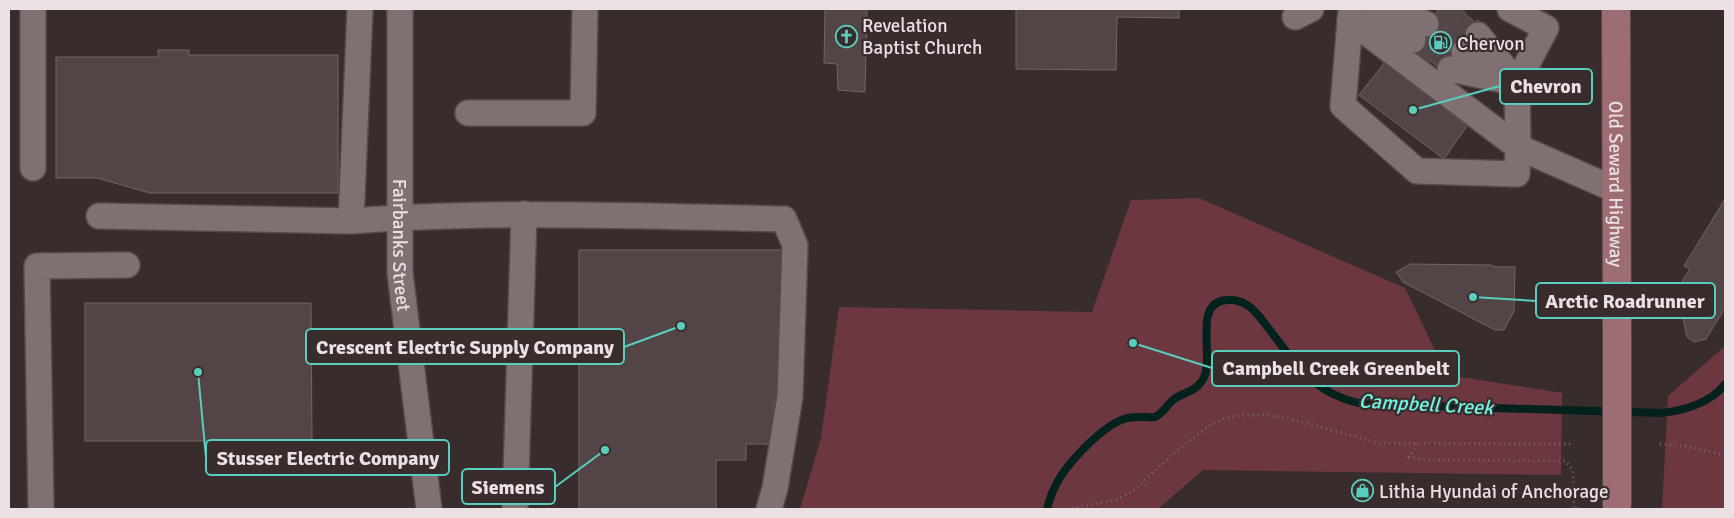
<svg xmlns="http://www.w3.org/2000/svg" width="1734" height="518" viewBox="0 0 1734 518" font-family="Signika,sans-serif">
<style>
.green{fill:#6c373f}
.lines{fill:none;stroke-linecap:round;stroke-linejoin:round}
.stream{stroke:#03211d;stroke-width:8}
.building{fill:#534546;stroke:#736465}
.minor-tunnel{stroke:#544748;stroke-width:25;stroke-dasharray:25 12;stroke-linecap:butt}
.minor-casing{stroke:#55494a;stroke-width:28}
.major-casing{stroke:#55494a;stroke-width:30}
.path{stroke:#75696a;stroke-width:3;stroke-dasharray:1 4;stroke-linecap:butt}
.minor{stroke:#807072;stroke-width:25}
.major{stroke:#9e6d73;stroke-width:28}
.major-bridge-casing{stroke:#55494a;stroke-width:30;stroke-linecap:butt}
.major-bridge{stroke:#9e6d73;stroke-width:28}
.labels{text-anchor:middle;stroke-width:4.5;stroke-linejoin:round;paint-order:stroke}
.poi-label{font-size:19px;fill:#eae1e2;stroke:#392c2d;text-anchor:start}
.street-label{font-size:19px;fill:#eae1e2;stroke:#392c2d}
.water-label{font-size:20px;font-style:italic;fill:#6ff6e3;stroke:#392c2d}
.leader{fill:none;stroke:#59cebe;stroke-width:2}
.callout-dot{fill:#59cebe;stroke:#392c2d;stroke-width:2}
.callout{fill:#392c2d;stroke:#59cebe;stroke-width:2}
.callout-label{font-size:20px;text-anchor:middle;font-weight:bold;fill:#eae1e2}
</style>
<rect width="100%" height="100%" fill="#392c2d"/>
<g class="green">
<path d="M1199,198L1405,288L1447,375L1562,393L1561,475L1203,470L1158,509H800L821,438L839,307L1092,312L1131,200Z"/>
<path d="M1725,346V509H1662L1668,396Z"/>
</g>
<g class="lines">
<path class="stream" d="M1047,509C1049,502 1051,494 1055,487C1064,466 1102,426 1124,419C1134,415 1144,418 1155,417C1163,413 1167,405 1174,399C1183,393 1196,391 1202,381C1217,360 1190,301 1228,300C1243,299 1253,308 1262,320C1293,359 1311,395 1364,404L1660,413C1683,411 1711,403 1725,384"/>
</g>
<g class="building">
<path d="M825,9H867L865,92L838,90L837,64L824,63Z"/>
<path d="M1016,9H1179V18L1117,17L1116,70L1016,69Z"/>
<path d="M1439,9H1459L1483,29L1447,73L1408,45Z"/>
<path d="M158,50H189V55H338V193H150L97,178H56V57H158Z"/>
<path d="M1385,62L1467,126L1444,159L1359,95Z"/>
<path d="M1725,199V308L1706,339L1694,342L1687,337L1677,289L1690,269L1684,266Z"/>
<path d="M579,250H783V401H774V444H746V460H716V509H579Z"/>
<path d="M1410,264L1491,265L1495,267H1515L1514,311L1504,330H1495L1403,282L1396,272Z"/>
<path d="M85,303H311L312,441H85Z"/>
</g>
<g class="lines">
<g class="minor-tunnel">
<path d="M1439,9L1478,35"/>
<path d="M1426,24L1464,52"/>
<path d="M1413,40L1450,69"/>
</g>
<defs>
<g id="minor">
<path d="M33,9V168"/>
<path id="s1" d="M400,9V273L429,509"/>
<path d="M1351,9L1343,106L1417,171L1517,174L1518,147L1616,190"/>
<path d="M1375,9L1413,40"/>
<path d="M1393,9L1426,24"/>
<path d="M1510,9L1546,28L1517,83L1518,147"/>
<path d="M1295,17L1311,9"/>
<path d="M1350,20L1518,147"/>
<path d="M1464,52L1499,72"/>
<path d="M1450,69L1517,83L1478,35"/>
<path d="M468,113H583L585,9"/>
<path d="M99,216L351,221L360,9"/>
<path d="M351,221C495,210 639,216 784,219L795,245L790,397L775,488L769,509"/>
<path d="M41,509L37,266L127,265"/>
<path d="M515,509L524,214"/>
</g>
<g id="major">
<path id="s2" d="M1616,9L1617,338"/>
</g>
</defs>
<use href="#minor" class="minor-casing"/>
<use href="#major" class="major-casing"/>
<g class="path">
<path d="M1417,444L1409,457L1427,460L1565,461L1573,470L1574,508H1581"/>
<path d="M1660,444L1684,446L1725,455"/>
<path d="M1067,509L1116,500L1133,491L1173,454L1210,425L1226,418L1244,415H1265L1287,418L1379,443L1574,444"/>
</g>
<use href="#minor" class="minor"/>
<use href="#major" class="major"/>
<defs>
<path id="major-bridge" d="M1617,338V506"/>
</defs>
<use href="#major-bridge" class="major-bridge-casing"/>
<use href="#major-bridge" class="major-bridge"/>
</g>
<defs>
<symbol id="church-ring" viewBox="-11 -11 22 22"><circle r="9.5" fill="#392c2d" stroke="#59cebe" stroke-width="1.5"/><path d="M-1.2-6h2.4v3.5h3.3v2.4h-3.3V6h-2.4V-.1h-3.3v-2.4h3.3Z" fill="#59cebe"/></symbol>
<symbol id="fuel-ring" viewBox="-11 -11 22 22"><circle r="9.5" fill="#392c2d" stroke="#59cebe" stroke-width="1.5"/><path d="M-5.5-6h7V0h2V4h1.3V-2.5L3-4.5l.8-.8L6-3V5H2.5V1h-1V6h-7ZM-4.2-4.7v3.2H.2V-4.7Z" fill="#59cebe"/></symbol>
<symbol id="shop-ring" viewBox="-11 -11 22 22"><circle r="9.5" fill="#392c2d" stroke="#59cebe" stroke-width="1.5"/><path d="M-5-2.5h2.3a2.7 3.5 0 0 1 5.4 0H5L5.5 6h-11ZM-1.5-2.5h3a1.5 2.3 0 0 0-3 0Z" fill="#59cebe"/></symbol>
</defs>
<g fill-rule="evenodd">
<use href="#church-ring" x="834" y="24" width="25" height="25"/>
<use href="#fuel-ring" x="1428" y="30" width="25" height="25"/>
<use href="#shop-ring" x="1350" y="478" width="25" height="25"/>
</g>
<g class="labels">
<g class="poi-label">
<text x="862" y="32">Revelation<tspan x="862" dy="22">Baptist Church</tspan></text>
<text x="1457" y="50">Chervon</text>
<text x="1379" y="498">Lithia Hyundai of Anchorage</text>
</g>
<g class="street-label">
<text dy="7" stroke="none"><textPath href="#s2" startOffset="175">Old Seward Highway</textPath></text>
<text dy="7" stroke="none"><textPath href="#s1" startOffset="236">Fairbanks Street</textPath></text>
</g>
<g class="water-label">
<text transform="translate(1426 404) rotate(3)" y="7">Campbell Creek</text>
</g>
</g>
<path class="leader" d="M1413 110L1500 86M1473 297L1536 301M681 326L624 347M1133 343L1212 368M198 372L206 458M605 450L555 487"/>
<g class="callout-dot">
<circle cx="1413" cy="110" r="5"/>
<circle cx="1473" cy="297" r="5"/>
<circle cx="681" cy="326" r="5"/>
<circle cx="1133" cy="343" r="5"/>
<circle cx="198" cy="372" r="5"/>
<circle cx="605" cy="450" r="5"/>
</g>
<g class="callout">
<rect x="1500" y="69" width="92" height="35" rx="5"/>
<rect x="1536" y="283" width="179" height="35" rx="5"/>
<rect x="306" y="329" width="318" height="35" rx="5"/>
<rect x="1212" y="351" width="247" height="35" rx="5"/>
<rect x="206" y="440" width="243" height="35" rx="5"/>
<rect x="462" y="469" width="93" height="35" rx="5"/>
</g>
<g class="callout-label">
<text x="1546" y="93">Chevron</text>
<text x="1625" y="308">Arctic Roadrunner</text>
<text x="465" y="354">Crescent Electric Supply Company</text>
<text x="1336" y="375">Campbell Creek Greenbelt</text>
<text x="328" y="465">Stusser Electric Company</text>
<text x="508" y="494">Siemens</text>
</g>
<rect width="1734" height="518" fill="none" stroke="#eae1e2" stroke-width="20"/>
</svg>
